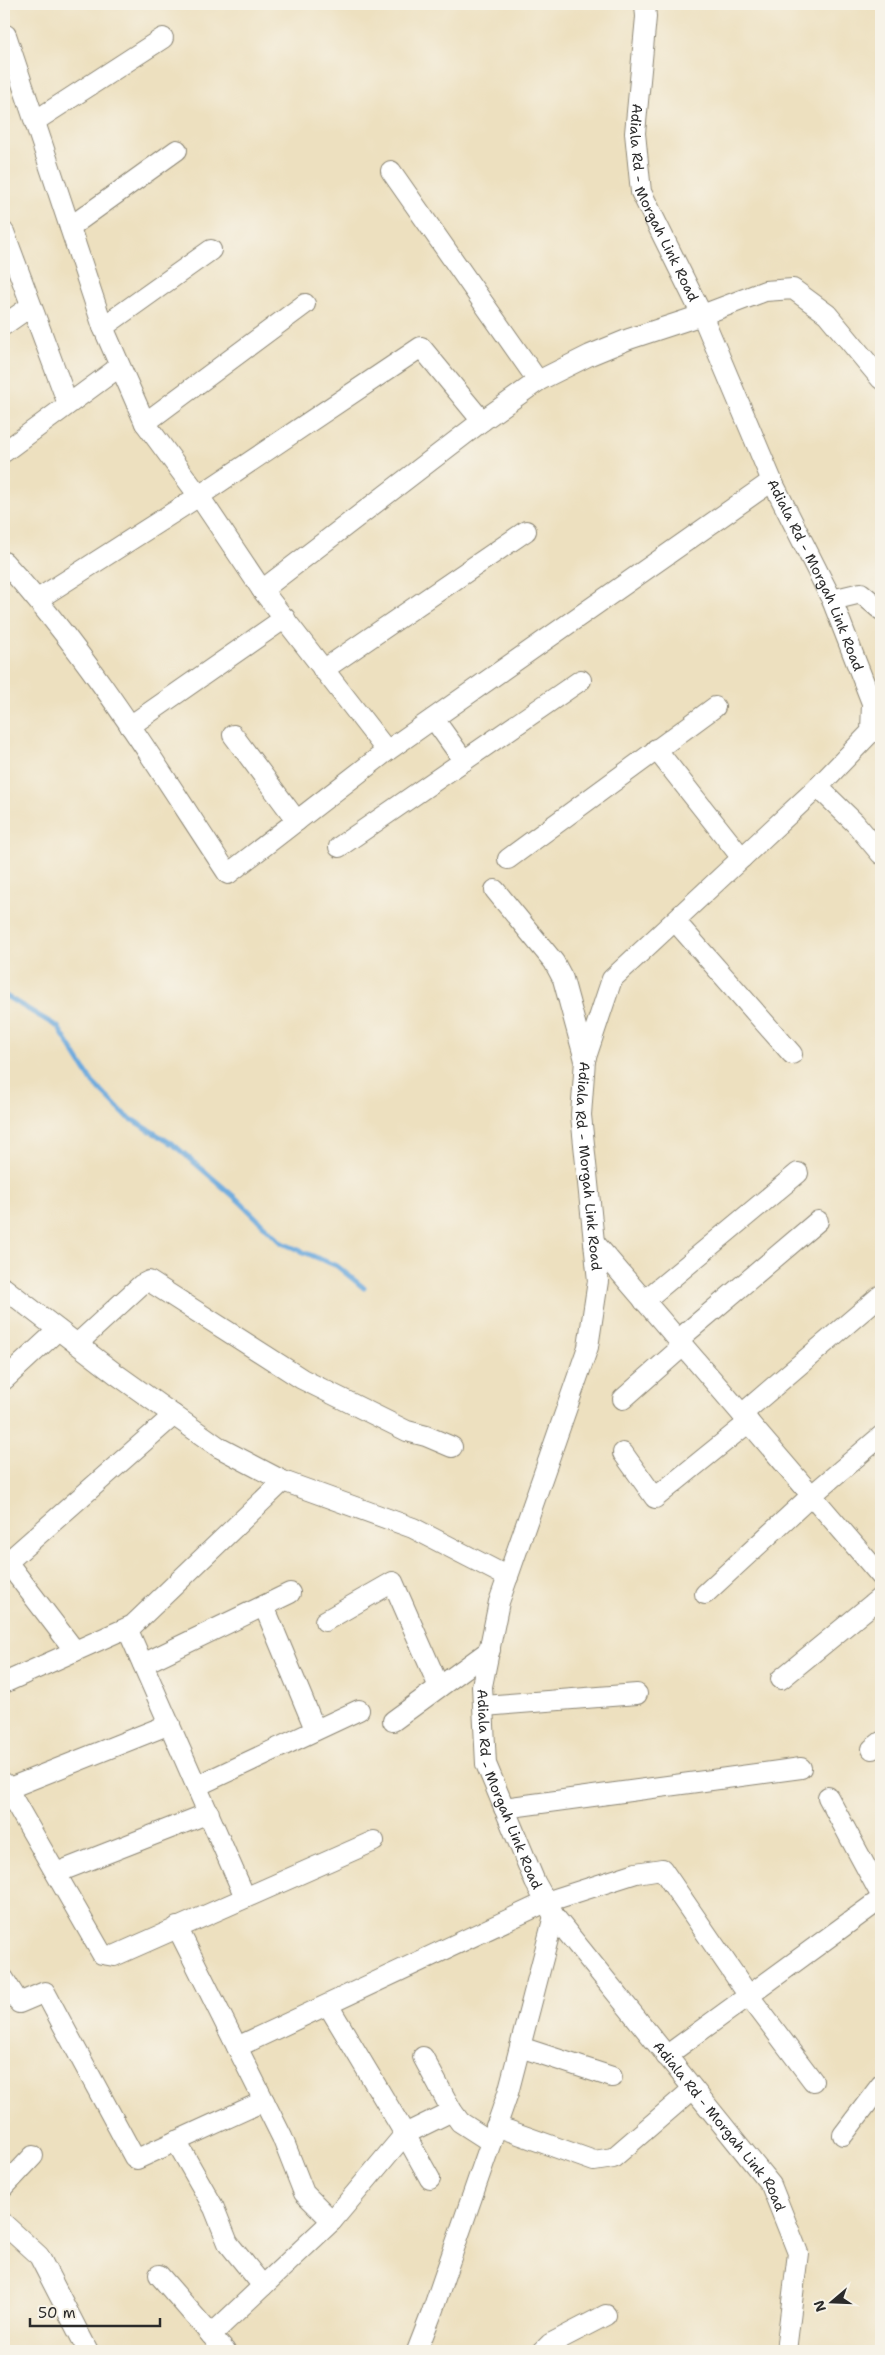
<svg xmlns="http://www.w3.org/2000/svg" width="885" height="2355" viewBox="0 0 885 2355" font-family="'Shantell Sans',sans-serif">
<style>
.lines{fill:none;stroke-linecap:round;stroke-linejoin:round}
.stream{stroke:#6ba9dd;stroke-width:5}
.minor-casing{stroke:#8c8675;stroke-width:22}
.minor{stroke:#fff;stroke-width:20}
.labels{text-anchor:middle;stroke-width:4.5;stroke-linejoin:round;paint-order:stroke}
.street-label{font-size:14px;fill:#2b2b2b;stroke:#f7f3e8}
</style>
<rect width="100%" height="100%" fill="#f7f3e8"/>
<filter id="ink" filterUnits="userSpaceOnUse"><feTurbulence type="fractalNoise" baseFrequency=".02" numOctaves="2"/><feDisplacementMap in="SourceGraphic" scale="10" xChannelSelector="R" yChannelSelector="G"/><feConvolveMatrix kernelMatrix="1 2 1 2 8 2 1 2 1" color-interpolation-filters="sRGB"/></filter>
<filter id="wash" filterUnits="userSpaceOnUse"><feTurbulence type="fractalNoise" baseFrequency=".0096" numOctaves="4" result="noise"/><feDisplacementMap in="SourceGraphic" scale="20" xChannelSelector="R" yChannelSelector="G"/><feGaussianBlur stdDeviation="1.12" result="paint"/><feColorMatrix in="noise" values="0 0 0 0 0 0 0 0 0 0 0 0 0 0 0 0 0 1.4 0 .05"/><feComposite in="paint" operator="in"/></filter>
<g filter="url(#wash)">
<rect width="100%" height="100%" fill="#ede0bf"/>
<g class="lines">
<path class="stream" d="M4,995L58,1027L93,1083L126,1116L174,1145L238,1200L282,1243L337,1266L364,1288"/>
</g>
</g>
<g filter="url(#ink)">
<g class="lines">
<defs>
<g id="minor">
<path id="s1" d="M645,4L646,17L635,133L641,192L702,315L772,481L832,600L872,703L871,732L818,787L612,979L585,1060L581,1115L598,1281L588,1347L499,1602L482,1686L486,1764L535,1882L554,1916L771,2185L798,2253L786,2351"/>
<path d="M6,35L103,327L145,423L199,496L262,590L387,751"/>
<path d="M35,121L163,38"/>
<path d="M391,171L538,381L482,421"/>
<path d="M70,227L177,150"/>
<path d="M4,232L68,404"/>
<path d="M4,325L31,306"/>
<path d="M103,327L211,250"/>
<path d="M538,381L590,355L629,339L702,315L765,291L793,289L827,314L881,379"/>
<path d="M145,423L305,304"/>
<path d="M4,452L119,367"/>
<path d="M4,562C90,656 158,768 228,874L387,751L772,481"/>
<path d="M38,599L199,496L421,347L482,421L262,590"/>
<path d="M832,600L861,593L881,610"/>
<path d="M323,670L526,531"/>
<path d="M434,719L464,761"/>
<path d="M130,726L285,618"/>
<path d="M233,735L297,821"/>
<path d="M656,749L742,858"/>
<path d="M818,787L855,823L881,854"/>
<path d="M339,847L581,680"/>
<path d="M508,859L715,707"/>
<path d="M495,890L554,962L563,979L585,1060"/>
<path d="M675,921L792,1054"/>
<path d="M594,1242L881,1576"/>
<path d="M4,1288L116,1374L220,1448L283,1481L413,1528L508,1577"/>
<path d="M644,1301L798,1173"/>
<path d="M678,1340L818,1221"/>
<path d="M77,1344L141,1285L149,1281L302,1379L407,1431L426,1436L452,1447"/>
<path d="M4,1380L58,1330"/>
<path d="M623,1399L683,1346"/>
<path d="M742,1414L881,1295"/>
<path d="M623,1453L655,1498L749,1422"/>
<path d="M4,1558L75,1651"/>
<path d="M4,1565L174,1415"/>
<path d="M705,1594L812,1495L881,1436"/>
<path d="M264,1606L315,1729"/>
<path d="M325,1621L393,1582L439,1687"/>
<path d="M127,1628L245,1897"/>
<path d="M143,1664L290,1593"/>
<path d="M781,1679L881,1597"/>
<path d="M4,1683L133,1625L283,1481"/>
<path d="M484,1706L637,1694"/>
<path d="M393,1721L490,1650"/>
<path d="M872,1749L881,1742"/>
<path d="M4,1783L102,1954L114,1956L374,1841"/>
<path d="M197,1786L359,1710"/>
<path d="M7,1789L170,1724"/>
<path d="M828,1797L881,1895"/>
<path d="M504,1808L801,1768"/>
<path d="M56,1873L209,1813"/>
<path d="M177,1927L282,2137L304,2193L332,2221"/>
<path d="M4,1979L19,2003L45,1992L134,2157L137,2159L264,2101"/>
<path d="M328,2005L405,2134L430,2179"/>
<path d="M237,2047L546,1902L636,1873L662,1869L749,1996L813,2081"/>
<path d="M520,2047L612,2077"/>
<path d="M666,2056L881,1899"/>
<path d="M423,2057L452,2111L460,2122L491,2142"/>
<path d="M496,2126L594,2161L613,2158L693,2089"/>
<path d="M843,2135L881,2085"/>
<path d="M176,2141L214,2208L228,2243L263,2286"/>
<path d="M4,2187L33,2156"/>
<path d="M4,2224L39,2256L88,2351"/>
<path d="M159,2275L225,2351"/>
<path d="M211,2335L332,2221L405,2134L452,2111"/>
<path d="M417,2351L431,2315L508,2093L554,1916"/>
<path d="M543,2351L550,2344L606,2315"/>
</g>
</defs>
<use href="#minor" class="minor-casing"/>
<use href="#minor" class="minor"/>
</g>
</g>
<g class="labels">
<g class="street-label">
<text dy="5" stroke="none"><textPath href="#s1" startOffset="205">Adiala Rd - Morgah Link Road</textPath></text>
<text dy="5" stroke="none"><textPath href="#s1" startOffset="610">Adiala Rd - Morgah Link Road</textPath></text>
<text dy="5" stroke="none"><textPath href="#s1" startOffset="1329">Adiala Rd - Morgah Link Road</textPath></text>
<text dy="5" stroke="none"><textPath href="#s1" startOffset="1975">Adiala Rd - Morgah Link Road</textPath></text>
<text dy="5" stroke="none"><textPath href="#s1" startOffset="2380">Adiala Rd - Morgah Link Road</textPath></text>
</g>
</g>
<rect width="885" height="2355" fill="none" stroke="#f7f3e8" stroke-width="20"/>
<g transform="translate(832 2302) rotate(251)" stroke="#f7f3e8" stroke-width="4" paint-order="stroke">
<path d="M0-4L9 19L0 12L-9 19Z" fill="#2b2b2b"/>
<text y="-8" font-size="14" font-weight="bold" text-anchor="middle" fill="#2b2b2b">N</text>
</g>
<path d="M30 2318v8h130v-8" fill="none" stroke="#2b2b2b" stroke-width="2.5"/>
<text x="38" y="2318" font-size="15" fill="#2b2b2b" stroke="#f7f3e8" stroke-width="4" paint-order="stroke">50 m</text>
</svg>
